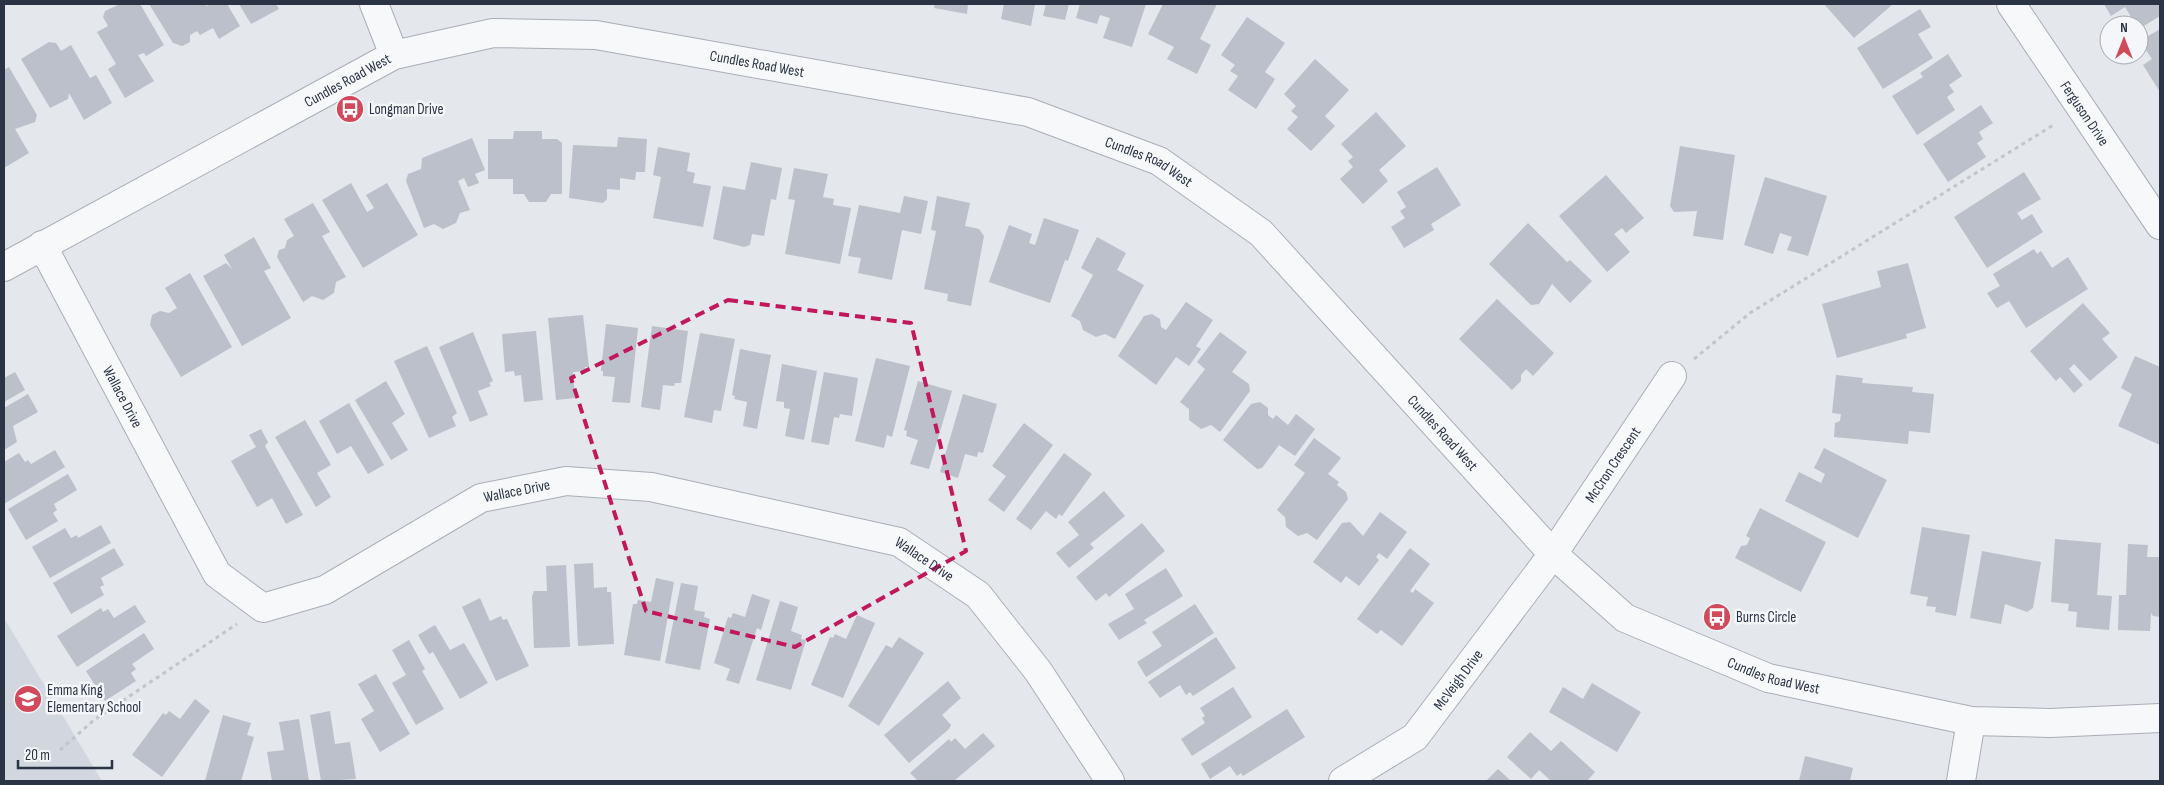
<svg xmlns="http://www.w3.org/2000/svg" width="2164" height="785" viewBox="0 0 2164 785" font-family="'Sofia Sans Condensed',sans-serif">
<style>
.built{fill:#d2d6de}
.building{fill:#bbc0ca}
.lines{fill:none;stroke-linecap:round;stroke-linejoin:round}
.minor-casing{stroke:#a9aeb7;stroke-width:30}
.tertiary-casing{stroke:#a9aeb7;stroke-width:30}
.path{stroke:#c2c5cb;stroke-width:3;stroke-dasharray:4 4;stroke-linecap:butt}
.minor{stroke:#f7f8fa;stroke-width:28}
.tertiary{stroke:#f7f8fa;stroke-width:28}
.marked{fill:none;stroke:#c2185b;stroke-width:4;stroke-dasharray:10 6;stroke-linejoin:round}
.labels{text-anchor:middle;stroke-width:5;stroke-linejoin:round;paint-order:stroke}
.street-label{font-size:15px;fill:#2b3445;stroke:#f4f6f9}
.poi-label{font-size:15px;fill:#2b3445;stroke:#f4f6f9;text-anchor:start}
</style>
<rect width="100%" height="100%" fill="#e4e7ec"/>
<path class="built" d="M4,618L102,781H4Z"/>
<g class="building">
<path d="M120,4H140L164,45L146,56L144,53L138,55L154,81L125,98L108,69L116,64L97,32L108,26L103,17L105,11Z"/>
<path d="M149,4H205L207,6L211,4H227L240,26L219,39L213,28L200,35L197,31L190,35V42L182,46L173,43Z"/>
<path d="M239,4H276L279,9L251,24Z"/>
<path d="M935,4H968L967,14L934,8Z"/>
<path d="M1004,4H1035L1031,26L1001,19Z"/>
<path d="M1046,4H1069L1065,20L1043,16Z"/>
<path d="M1080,4H1146L1132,47L1103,38L1110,18L1100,15L1097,24L1076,18Z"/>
<path d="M1163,4H1217L1200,39L1211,45L1197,74L1167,59L1174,47L1148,34Z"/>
<path d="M1824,4H1893L1854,38Z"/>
<path d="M2104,4H2160V16L2139,29V25H2136L2125,7L2111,16Z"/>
<path d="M1920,9L1931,27L1918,34L1933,58L1883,89L1857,48Z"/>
<path d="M1247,17L1285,43L1265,72L1275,79L1256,109L1228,90L1238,76L1230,71L1235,65L1221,55Z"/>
<path d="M2160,29V92L2143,65L2152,59L2140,41Z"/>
<path d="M49,42L56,43L61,51L71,45L90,78L96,75L112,103L84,120L69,93L68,99L50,108L21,59Z"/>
<path d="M1948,54L1962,76L1949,85L1954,92L1947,97L1955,110L1917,135L1892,96L1923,77L1920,73Z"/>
<path d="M1315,59L1349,90L1325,116L1335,126L1311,151L1287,129L1298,117L1291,111L1296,106L1284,94Z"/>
<path d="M9,67L37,115L35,122L15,129L29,153L4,168V70Z"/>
<path d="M1981,105L1993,123L1979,132L1983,139L1977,143L1986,157L1948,182L1923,144Z"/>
<path d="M1376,112L1406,146L1379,170L1388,181L1363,204L1340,179L1353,167L1348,161L1353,157L1341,144Z"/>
<path d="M514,131H542V139H557L562,143V194H551L546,202H529L524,194H513V179H488V139H513Z"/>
<path d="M618,137L647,139L645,172H636L635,180L620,178V190L607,189V199L603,203L569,198L573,145L617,147Z"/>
<path d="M472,138L485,170L475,174L479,183L468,187L464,178L458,181L470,210L460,213L456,223L443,229L434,224L424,228L406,181L408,174L421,169L422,158Z"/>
<path d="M1680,146L1735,155L1723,240L1693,236L1697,211L1674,212L1670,206Z"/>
<path d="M658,147L690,153L687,171L695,173L693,183L711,186L703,227L653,218L661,177L653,175Z"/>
<path d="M751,162L782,168L776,200L771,199L764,236L752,234L750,245L744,247L713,239L723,186L745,190Z"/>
<path d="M1437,167L1461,205L1431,224L1434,230L1404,248L1391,227L1405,218L1400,211L1406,207L1397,192Z"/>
<path d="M794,168L828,174L823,197L834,199L833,205L851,208L840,264L785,254L795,200L788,199Z"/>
<path d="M2024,172L2041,199L2017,213L2022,220L2032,214L2043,232L1987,268L1954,217Z"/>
<path d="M1606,175L1644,218L1626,233L1622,228L1614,234L1630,252L1607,272L1559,216Z"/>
<path d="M1765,177L1827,196L1808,256L1787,250L1792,237L1780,233L1773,254L1744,245Z"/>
<path d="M351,183L367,212L374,208L366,195L387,183L418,235L363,268L322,200Z"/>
<path d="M904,196L928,201L921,234L902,230L892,280L858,273L861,258L848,256L859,205L900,213Z"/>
<path d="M937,196L970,203L965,226L979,229L984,236L971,306L947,301L948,294L924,289L936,231L931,230Z"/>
<path d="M313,203L330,232L322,236L346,277L336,282L334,293L323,300L312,296L303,302L277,257L279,250L285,248L287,240L294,236L284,219Z"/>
<path d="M1044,218L1079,230L1068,261L1065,260L1050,303L989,282L1009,225L1032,234L1029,243L1035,245Z"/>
<path d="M1528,223L1567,262L1570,260L1592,281L1570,303L1552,284L1539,304L1531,305L1489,264Z"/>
<path d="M254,237L271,268L264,271L291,318L242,346L203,276L226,263L232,269L224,255Z"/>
<path d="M1097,237L1126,253L1117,270L1144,285L1115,339L1105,334L1096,337L1083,330L1080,321L1071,316L1093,275L1081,268Z"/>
<path d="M2034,249L2037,254L2041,251L2052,268L2068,257L2088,289L2026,328L2009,301L1997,308L1987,293L2000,286L1993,274Z"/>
<path d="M1908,263L1926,328L1906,334L1907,338L1837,358L1822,304L1881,287L1877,271Z"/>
<path d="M190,273L232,347L181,377L150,325L152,315L160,311L169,313L177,308L165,288Z"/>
<path d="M1497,299L1554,353L1533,376L1526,369L1521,375V381L1512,390L1459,339Z"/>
<path d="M1186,302L1213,320L1196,346L1201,349L1189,366L1176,357L1156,385L1118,356L1144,316L1152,314L1160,319L1161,327L1166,330Z"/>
<path d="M2083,303L2110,333L2102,339L2118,357L2090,381L2074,364L2069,369L2083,385L2074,393L2060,377L2056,381L2030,351Z"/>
<path d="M583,315L589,367H585V371L573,372L575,398L556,400L548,318Z"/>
<path d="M606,324L638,328L630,403L612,402L615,377L603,376V371H601Z"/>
<path d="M652,326L688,331L681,383H675L674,386L663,385L660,410L641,407Z"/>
<path d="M536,331L543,400L524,402L521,375L515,376L514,371L505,372L502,334Z"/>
<path d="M473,332L493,381L489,383L491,386L478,391L488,415L470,422L439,347Z"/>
<path d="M1220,332L1247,352L1232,372L1249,384L1250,391L1220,432L1211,425L1201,429L1189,420V409L1180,402L1205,369L1197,362Z"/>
<path d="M700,333L735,339L721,411L714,410L712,423L684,417Z"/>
<path d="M427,346L457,413L452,417L456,426L429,438L394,361Z"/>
<path d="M740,349L771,355L757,429L743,426L747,402L734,399L735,396L732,395Z"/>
<path d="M2135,356L2160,367V445L2118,426L2132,394L2121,388Z"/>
<path d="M876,358L910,366L892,437L887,435L884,448L855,441Z"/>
<path d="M782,364L817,371L804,440L785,436L790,409L784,408V402L776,401Z"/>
<path d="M15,372L25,390L4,402V378Z"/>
<path d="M824,372L858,378L852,416L840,414L839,418L834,417L829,445L811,442Z"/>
<path d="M1836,375L1863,378L1862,383L1913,387L1912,392L1934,394L1930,433L1909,431L1908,444L1834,437L1835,423L1840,421L1841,414L1832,413Z"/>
<path d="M386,381L405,414L392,423L408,450L391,460L355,400Z"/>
<path d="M918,381L952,391L929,469L910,464L918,440L906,436L907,431L904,430Z"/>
<path d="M28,394L38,412L13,426L17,442L4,450V408Z"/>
<path d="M963,394L997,404L983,453L978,452L977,457L965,454L958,478L940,472Z"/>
<path d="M1260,402L1268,408V415L1273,419L1276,415L1288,425L1296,414L1315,429L1295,456L1279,445L1262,468L1257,469L1223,440L1251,404Z"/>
<path d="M349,403L384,465L368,474L351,446L337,454L319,421Z"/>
<path d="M305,420L331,465L317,473L331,497L316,507L275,437Z"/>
<path d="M1024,423L1053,445L1004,512L988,500L1006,476L992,466Z"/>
<path d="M261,429L268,442L265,446L303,515L286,524L272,498L257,507L231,461L256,447L249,435Z"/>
<path d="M1314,438L1341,458L1328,474L1339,482L1337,485L1346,492L1348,499L1317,540L1307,533L1298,536L1286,527L1285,517L1277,510L1305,473L1294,465Z"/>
<path d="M1824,448L1887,480L1858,538L1785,501L1799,472L1821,483L1825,474L1814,468Z"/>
<path d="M55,450L65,467L4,504V462L19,453L25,462L28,460L31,464Z"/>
<path d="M1064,453L1092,474L1062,516L1059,514L1056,519L1046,511L1031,530L1016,519Z"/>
<path d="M68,474L77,490L54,504L57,510L53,513L58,521L26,540L8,509Z"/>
<path d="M1104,491L1125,516L1090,544L1094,548L1069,568L1056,553L1079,535L1068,522Z"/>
<path d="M1760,508L1826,542L1801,592L1735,558L1741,546L1747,545L1750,538L1746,536Z"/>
<path d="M1380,512L1407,532L1387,559L1379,553L1376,557L1379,560L1359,586L1346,576L1341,583L1313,562L1342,523L1350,522L1363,536Z"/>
<path d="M1142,523L1165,551L1109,597L1106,593L1096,601L1076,577Z"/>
<path d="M101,525L111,543L50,578L32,547L65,528L71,538L77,535L78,538Z"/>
<path d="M1922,527L1970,535L1956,616L1935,612L1936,607L1926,606L1928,597L1910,594Z"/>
<path d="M2055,539L2101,543L2097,595L2112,596L2109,630L2076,627L2077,612L2068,611L2069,604L2051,602Z"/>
<path d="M2128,544L2148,545L2147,557H2160V617L2153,616L2151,613L2150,631L2118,630L2119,595H2126Z"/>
<path d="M114,548L124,565L101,578L104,585L100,587L104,595L71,614L53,583Z"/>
<path d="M1410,548L1430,564L1410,591L1413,593L1415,589L1434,603L1402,646L1381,630L1377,634L1357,619Z"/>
<path d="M1982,551L2041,562L2033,608L2027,612L2005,604L2001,624L1970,618Z"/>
<path d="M593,563L594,588L607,587V592H611L614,644L578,646L574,564Z"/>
<path d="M566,565L570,647L534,648L532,596L534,591H547L546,566Z"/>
<path d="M1166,568L1183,596L1144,620L1147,623L1119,640L1108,624L1134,609L1125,594Z"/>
<path d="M656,578L674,582L660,661L624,655L633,604H637L638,600L651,602Z"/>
<path d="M681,583L698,586L694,610L705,612L704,617L710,619L700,670L665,663Z"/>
<path d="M752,594L770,600L761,630L757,628L739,684L726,680L730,669L714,663L728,617L731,618L733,613L745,617Z"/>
<path d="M480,598L490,621L501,616L503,620L507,619L529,666L496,681L462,607Z"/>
<path d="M780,601L798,607L791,631L802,635L801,639L806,640L791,690L756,680Z"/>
<path d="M1195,604L1214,633L1146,677L1137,662L1162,646L1152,632Z"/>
<path d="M135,605L146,622L77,667L57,636L101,608L103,612L108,609L114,618Z"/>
<path d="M857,615L875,623L843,698L811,685L830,637L833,638L835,634L846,639Z"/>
<path d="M435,625L450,650L464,643L488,683L460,699L433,652L429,654L418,635Z"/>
<path d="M144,633L154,649L132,664L136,669L131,673L136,681L105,701L86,671Z"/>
<path d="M899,637L924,653L879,726L848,706L886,645L892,648Z"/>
<path d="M1216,637L1236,668L1193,696L1190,692L1186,695L1180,685L1160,698L1148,682Z"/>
<path d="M409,640L425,669L422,671L444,709L416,725L392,683L406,675L392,650Z"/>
<path d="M376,674L410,734L380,752L361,719L374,711L358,684Z"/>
<path d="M948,681L961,698L942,715L951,725L949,729L909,763L884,735Z"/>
<path d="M1592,683L1641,712L1617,752L1549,712L1563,687L1583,699Z"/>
<path d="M1233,687L1252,717L1192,756L1181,739L1205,723L1202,718L1205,716L1200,708Z"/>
<path d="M195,699L210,711L162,777L132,755L163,713L166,715L169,711L180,719Z"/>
<path d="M1287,709L1305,737L1243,776L1241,773L1237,776L1230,766L1210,779L1201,764Z"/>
<path d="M330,711L335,744L350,742L356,779L321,781L310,715Z"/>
<path d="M223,715L251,723L247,735L254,737L241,781H205Z"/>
<path d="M299,719L309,781H272L267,752L284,750L279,722Z"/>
<path d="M1530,732L1551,751L1561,741L1595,772L1587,781H1551L1539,770L1531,779L1507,757Z"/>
<path d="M983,733L995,746L954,781H918L910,773L949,739L951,742L955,738L965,749Z"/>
<path d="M1805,756L1853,768L1850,781H1799Z"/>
<path d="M1498,769L1511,781H1486Z"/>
</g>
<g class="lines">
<defs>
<g id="minor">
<path d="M374,4L394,55"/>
<path id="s1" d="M2011,4L2160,225"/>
<path id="s2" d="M42,245L217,574L263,608L325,590L481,498L566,481L651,487L899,542L978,595L1038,671L1110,781"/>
<path id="s3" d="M1343,781L1415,737L1553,554L1672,376"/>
<path d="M1961,781L1971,721"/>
</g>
<g id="tertiary">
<path id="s4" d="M4,267L394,55L493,33L596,35L1028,112L1159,161L1261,233L1553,554L1625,618L1768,678L1971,721L2051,723L2160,718"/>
</g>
</defs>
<use href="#minor" class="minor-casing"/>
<use href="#tertiary" class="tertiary-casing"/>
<g class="path">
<path d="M1694,359L1750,313L2055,124"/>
<path d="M60,750L94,720L237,624"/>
</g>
<use href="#minor" class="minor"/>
<use href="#tertiary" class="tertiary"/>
</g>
<path class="marked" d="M728,300L911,323L966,551L795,647L646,611L571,378Z"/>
<defs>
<symbol id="bus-disc" viewBox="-11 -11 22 22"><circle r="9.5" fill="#d1495b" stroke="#f4f6f9"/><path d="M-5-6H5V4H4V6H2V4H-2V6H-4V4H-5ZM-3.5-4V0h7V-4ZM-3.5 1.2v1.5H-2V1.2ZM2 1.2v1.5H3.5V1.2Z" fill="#fff"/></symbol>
<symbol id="school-disc" viewBox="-11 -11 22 22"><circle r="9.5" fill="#d1495b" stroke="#f4f6f9"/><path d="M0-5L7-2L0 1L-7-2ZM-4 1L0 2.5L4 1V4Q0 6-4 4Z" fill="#fff"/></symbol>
</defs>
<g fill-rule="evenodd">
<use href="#bus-disc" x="334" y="93" width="32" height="32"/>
<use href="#bus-disc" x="1701" y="601" width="32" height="32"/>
<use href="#school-disc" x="12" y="683" width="32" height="32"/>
</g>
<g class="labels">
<g class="street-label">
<text dy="5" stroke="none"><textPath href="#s4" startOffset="812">Cundles Road West</textPath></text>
<text dy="5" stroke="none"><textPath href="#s4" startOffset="391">Cundles Road West</textPath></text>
<text dy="5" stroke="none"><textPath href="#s1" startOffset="132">Ferguson Drive</textPath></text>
<text dy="5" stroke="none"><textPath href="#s4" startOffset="1218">Cundles Road West</textPath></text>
<text dy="5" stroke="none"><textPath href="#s2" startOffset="172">Wallace Drive</textPath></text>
<text dy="5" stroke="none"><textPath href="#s4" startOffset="1622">Cundles Road West</textPath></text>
<text dy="5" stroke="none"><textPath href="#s3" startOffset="421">McCron Crescent</textPath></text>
<text dy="5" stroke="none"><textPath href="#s2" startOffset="712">Wallace Drive</textPath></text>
<text dy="5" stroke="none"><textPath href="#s2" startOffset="1132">Wallace Drive</textPath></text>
<text dy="5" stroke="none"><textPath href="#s4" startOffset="2042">Cundles Road West</textPath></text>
<text dy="5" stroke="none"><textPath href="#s3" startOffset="156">McVeigh Drive</textPath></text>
</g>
<g class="poi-label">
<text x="369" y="114">Longman Drive</text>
<text x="1736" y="622">Burns Circle</text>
<text x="47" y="695">Emma King<tspan x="47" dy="17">Elementary School</tspan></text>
</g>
</g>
<rect width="2164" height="785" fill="none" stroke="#2b3445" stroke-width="10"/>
<g transform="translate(2124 40)"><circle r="24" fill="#f4f6f9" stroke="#a4a8b1"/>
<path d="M0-4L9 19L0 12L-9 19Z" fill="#d1495b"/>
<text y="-8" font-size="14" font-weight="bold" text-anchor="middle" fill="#2b3445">N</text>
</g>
<path d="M18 760v8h94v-8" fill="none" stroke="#2b3445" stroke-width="2.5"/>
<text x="25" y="760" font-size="15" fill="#2b3445" stroke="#f4f6f9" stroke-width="4" paint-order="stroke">20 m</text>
</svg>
